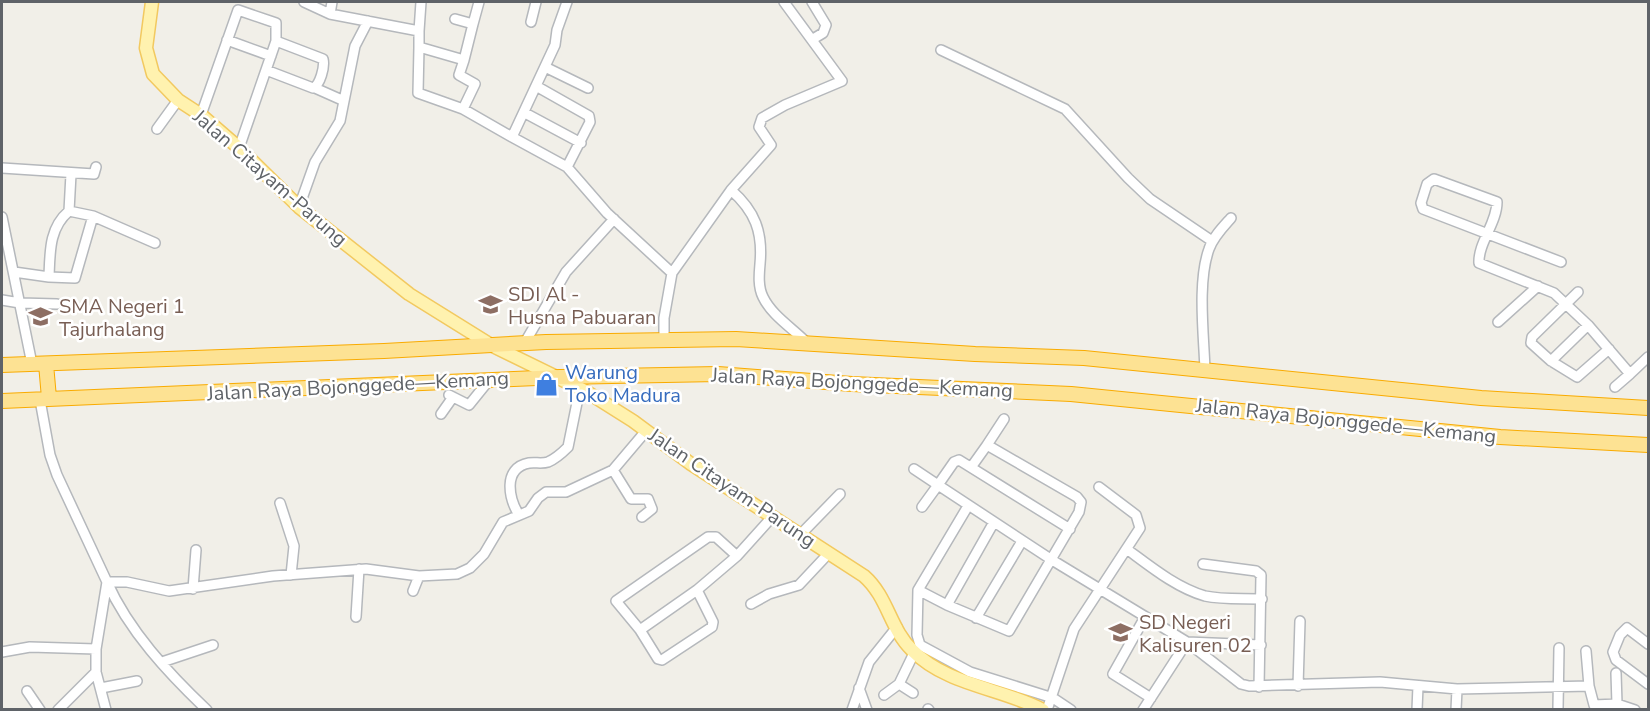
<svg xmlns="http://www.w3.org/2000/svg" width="1650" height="711" font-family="'Nunito Sans',sans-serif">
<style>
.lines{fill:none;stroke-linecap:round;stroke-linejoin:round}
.minor-casing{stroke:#b5b8bc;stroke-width:12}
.major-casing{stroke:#f2c960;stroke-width:15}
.highway-casing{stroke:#f9ab00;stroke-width:16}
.minor{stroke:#fff;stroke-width:9}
.major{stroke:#fff2af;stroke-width:12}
.highway{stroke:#fde293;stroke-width:14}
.labels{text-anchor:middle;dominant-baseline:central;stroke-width:5;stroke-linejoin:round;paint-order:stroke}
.street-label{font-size:20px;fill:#5f6368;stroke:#fff}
.education-label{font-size:20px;fill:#785e54;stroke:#fff;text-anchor:start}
.shop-label{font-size:20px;fill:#366cbe;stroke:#fff;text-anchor:start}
</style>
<rect width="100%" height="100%" fill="#f1efe8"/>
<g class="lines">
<defs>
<path id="minor" d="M 304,2 L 330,14 L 419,31 L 419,47 L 464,60 L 473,24 L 455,19
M 812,2 L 826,25 L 823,33 L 813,39
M 330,14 L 332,2
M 531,22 L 536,2
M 473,24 L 479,2
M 419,31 L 421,2
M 227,40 L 271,56
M 419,47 L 418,93 L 463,109 L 512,137 L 555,45 L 557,30 L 567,2
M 941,50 L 1065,109 L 1128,178 L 1150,199 L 1212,241
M 545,67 L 588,88
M 266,70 L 313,88 C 320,85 325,67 323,59 L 276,41
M 315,88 L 342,100
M 463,109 L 475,84 L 459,75 L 464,60
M 525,113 L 581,143
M 201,115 L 238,10 L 276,23 L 276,41 L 239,148
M 157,129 L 178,100
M 512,137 L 567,167 L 590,122 L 589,116 L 536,86
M 567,167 L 607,213 L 672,273
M 2,168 L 94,174 L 96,167
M 731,190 C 755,211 763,232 760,264 C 759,275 758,287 763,297 C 772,316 794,329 808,344
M 299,207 L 315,162 L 340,121 L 355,46 L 368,21
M 69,211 L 71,174
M 2,217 L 32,364
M 1561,262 L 1423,209 L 1421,203 L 1427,184 L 1434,179 L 1497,202 C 1497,223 1478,243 1479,263 L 1554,293 L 1588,325 L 1630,374 L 1648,357
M 14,272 L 49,277 C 50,252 49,228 69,211 L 93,216 L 155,243
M 49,277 L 75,278 L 93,216
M 1578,292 L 1532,337 L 1531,343 L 1551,361 L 1577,377 L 1609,349
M 2,300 L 20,303 L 57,304
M 1498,322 L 1538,286
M 664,339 L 664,318 L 672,273 L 731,190 L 771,145 L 759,127 L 762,118 L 785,105 L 842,81 L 784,2
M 524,344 L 566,272 L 614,219
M 1551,361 L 1588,325
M 1205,371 C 1204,336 1197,282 1209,249 C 1213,237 1223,227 1231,218
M 1615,387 L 1630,374
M 449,395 L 469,405 L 490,379
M 40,400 L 50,455 L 57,475 L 107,582 L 96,649 L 96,672 L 58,710
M 441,414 L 453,397
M 987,445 L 1004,419
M 914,469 L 938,485 L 922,507
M 613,470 L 631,499 L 648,499 L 652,509 L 642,517
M 280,503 L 294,546 L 291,575
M 968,506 L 918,590 L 947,605 L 1009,631 L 1079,512 L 1081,502 L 1077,497 L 987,445 L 972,466
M 519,515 C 509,499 502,468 529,463 C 535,462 542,464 548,462 C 555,459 562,453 568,447 L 580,388
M 1070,529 L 959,460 L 954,462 L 938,485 L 1052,560 L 1187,642 L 1143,710
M 801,534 L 840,494
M 1128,550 C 1151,567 1177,588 1205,596 C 1223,600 1244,598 1262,599
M 1203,564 L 1256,571 L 1261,575 L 1259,687
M 193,589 L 196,550
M 697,590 L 713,622 L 712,627 L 662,660 L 658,659 L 640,630 L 616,601 L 708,537 L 716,537 L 737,556
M 918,590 L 917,635 L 920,645 L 970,672 L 1053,698 L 1071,710
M 413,591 L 419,576
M 751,604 L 769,594 L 799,585 L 829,553
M 947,605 L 994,522
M 356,617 L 359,569
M 1145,617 L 1113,674 L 1151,698
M 976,618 L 1022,541
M 640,630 L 697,590 L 737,556 L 772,517
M 1187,642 L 1241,684 L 1249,686 L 1380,682 L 1457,689 L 1589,686 L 1594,705 L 1617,704 L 1635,710
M 1187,642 L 1261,645
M 1648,644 L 1627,628 L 1620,635 L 1613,652 L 1616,660 L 1648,684
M 1586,651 L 1589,686
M 2,652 L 30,647 L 96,649
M 162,662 L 213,645
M 96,672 L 106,710
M 1616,673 L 1617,704
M 1298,686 L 1300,621
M 101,688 L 137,681
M 859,688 L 867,710
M 27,691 L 40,710
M 913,693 L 899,684 L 914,653
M 884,695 L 899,684
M 1558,708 L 1559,648
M 928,709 L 929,710
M 207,710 C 168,673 129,631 107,582 L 127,582 L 169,591 L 273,576 L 366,569 L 419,576 L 457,574 L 470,568 L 484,554 L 503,522 L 529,511 L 538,498 L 546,492 L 566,492 L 613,470 L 646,431
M 852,710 L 869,662 L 897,627
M 1047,710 L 1074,629 L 1140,528 L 1136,515 L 1099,487
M 1417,710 L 1418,686
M 1456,710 L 1457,689"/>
<path id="major" d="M 152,2 L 146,48 L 153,74 L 178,100 L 201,115 L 239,148 L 299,207 L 409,294 L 491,345 L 587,392 L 633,421 L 691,464 L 864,576 C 888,597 890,629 912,650 C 946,685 1001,688 1043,710"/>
<path id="highway" d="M 46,364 L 49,398
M 2,365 L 384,351 L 546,342 L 736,339 L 975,354 L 1084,358 L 1481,398 L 1648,408
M 2,401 L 560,377 L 718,374 L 852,384 L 1071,394 L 1500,437 L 1648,445"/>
</defs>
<use href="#minor" class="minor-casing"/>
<use href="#major" class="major-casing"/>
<use href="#highway" class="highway-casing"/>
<use href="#minor" class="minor"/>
<use href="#major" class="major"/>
<use href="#highway" class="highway"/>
</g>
<defs>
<symbol id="school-bare" viewBox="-9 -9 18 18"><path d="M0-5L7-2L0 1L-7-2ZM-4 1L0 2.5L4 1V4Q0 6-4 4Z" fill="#8d6e63" stroke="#fff" stroke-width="2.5" paint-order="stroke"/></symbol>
<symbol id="shop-bare" viewBox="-9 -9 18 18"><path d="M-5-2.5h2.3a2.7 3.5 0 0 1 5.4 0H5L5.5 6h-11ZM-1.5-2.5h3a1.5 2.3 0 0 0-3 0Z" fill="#3f7fe0" stroke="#fff" stroke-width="2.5" paint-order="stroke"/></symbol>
</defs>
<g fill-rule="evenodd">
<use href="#school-bare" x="474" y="288" width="33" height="33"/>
<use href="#school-bare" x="24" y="300" width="33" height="33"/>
<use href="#shop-bare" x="530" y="368" width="33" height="33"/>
<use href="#school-bare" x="1104" y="616" width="33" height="33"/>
</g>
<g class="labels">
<g class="street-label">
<text transform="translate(270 178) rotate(41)">Jalan Citayam-Parung</text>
<text transform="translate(862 383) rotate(3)">Jalan Raya Bojonggede—Kemang</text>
<text transform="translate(358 386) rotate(-3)">Jalan Raya Bojonggede—Kemang</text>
<text transform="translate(1346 421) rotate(6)">Jalan Raya Bojonggede—Kemang</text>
<text transform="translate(732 488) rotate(34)">Jalan Citayam-Parung</text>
</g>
<g class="education-label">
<text x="508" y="294">SDI Al -<tspan x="508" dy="23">Husna Pabuaran</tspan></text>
<text x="59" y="306">SMA Negeri 1<tspan x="59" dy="23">Tajurhalang</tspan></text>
<text x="1139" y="622">SD Negeri<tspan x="1139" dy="23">Kalisuren 02</tspan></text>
</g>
<g class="shop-label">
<text x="565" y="372">Warung<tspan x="565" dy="23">Toko Madura</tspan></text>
</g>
</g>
<rect width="1650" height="711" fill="none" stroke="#5f6368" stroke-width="6"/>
</svg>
